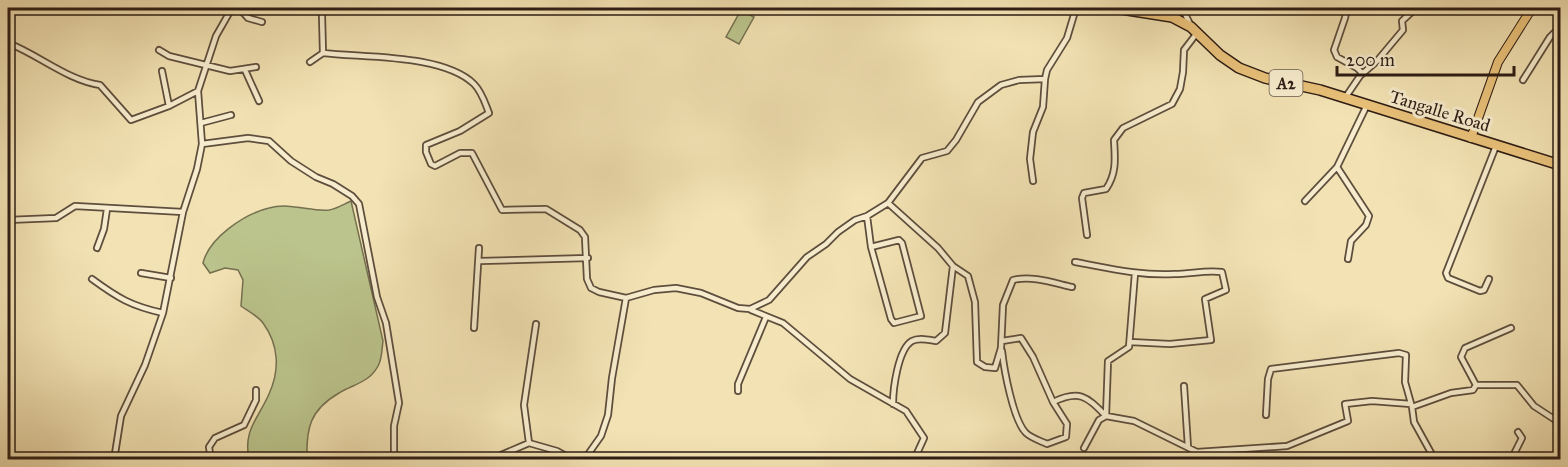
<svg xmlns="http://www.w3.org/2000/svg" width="1568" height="467" font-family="'IM FELL Great Primer',serif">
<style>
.green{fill:#bbc48c;stroke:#747050;stroke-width:1.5}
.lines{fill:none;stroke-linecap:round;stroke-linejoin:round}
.street-casing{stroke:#5e4e3d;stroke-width:8}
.primary-casing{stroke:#2d1d15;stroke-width:10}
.highway-casing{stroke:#2d1d15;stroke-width:12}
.street{stroke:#f7edce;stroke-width:4.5}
.primary{stroke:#eac27a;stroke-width:8}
.highway{stroke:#eac27a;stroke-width:9}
.labels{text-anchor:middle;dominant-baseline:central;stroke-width:6;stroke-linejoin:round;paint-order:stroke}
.shield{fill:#f7edce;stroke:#6a5b4c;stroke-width:1.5}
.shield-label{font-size:16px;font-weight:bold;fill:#2d1d15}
.street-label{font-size:18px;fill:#2d1d15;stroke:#f7edce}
</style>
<rect width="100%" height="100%" fill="#f3e3b4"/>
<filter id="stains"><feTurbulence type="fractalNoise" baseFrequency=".00333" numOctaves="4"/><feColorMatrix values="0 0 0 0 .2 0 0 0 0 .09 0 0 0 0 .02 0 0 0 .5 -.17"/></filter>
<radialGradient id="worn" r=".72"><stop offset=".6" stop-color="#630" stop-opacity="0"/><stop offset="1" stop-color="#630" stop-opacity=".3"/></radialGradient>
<path class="green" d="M 741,10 L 754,17 L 739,44 L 726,37 Z
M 351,201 L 383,341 C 382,348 382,357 379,364 C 371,382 354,384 339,393 C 310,410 306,428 307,459 L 249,459 C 243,430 258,419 269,394 C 280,370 279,345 263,323 C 258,316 248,311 241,306 L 243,280 L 238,270 L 225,268 L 210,273 L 203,263 C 209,238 244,214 269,208 C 290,202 311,212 329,210 C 336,209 344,204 351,201 Z"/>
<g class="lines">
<defs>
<path id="street" d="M 239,8 L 248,18 L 262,22
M 1182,8 L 1190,24
M 1159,14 L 1170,8
M 8,43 C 39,55 67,80 100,85 L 131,120 L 169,106 L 198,91
M 159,50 L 169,56 L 230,71 L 256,67
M 323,53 C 365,58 443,54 474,84 C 482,92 485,103 489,113 L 460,131 L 426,145 L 426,152 L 431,164 L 435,166 L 460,153 L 472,153 L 502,210 L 546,209 L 580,230 L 585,237 L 587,279 L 591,288 L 599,292 L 626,298 L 654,290 L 676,288 L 701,293 L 738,308 L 750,309 L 769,300 L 807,257 L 826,244 L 838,232 L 855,220 L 867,216 L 888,203 L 938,248 L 953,266 L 968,276 L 975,302 L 977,362 L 985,367 L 995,368 L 1001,348 L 1003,305 L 1013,280 C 1032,275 1054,283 1072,287
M 310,62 L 323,53 L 322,15 L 319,8
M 245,70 L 259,101
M 162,71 L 169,106
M 1361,75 L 1377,61 L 1403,30 L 1402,21 L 1416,8
M 1523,80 L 1550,37 L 1560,27
M 1345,98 L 1362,73 L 1357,68 L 1337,57 L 1334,50 L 1345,18 L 1347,8
M 201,123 L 231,115
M 202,144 L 248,138 L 269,141 L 291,161 L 316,177 L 333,184 L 352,196 L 359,204 L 377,297 L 386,323 L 399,403 L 394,426 L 394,460
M 1337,167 L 1369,216 L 1366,225 L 1351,241 L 1348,259
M 1033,181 L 1030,159 L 1033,132 L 1043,107 L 1045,79 L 1047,70 L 1067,38 L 1076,8
M 1305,201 L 1337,167 L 1367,105
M 888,203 L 922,158 L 947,151 L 956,140 L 978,102 L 1001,85 L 1019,80 L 1045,79
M 867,216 L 871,247
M 8,220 L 56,218 L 75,206 L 183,212
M 1087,235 L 1082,198 L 1084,193 L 1106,189 C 1117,173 1115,158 1114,140 L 1123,128 L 1172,104 L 1180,89 L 1183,72 L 1184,50 L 1197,33
M 899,240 L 902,243 L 921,316 L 894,323 L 891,319 L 871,247 Z
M 97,248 L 104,229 L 107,209
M 480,261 L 588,258
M 1075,262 C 1108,268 1141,276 1174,274 C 1191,274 1205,270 1222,272 L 1226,290 L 1205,299 L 1211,340 L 1170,344 L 1130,342
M 141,273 L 171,278
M 92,279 C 118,298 131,306 163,313
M 1489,279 L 1484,290 L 1480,291 L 1448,278 L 1446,273 L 1496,146
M 751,310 L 783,323 L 850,379 L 906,411 L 924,438 L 914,460
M 536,324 L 524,405 L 529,443 L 557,451 L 573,460
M 474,328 L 479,248
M 1002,351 C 1004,369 1013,420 1026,433 C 1031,438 1041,441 1047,444 L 1066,437 L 1067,424 L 1053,402 L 1033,357 L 1021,338 L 1002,341
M 1476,385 L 1517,385 L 1534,406 L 1560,423
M 1184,386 L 1188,447
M 738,391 L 738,384 L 766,317
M 1053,402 C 1080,389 1087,397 1106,416
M 893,404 C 893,389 898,349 912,341 C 919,337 929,340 936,341 L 945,333 L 953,266
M 1266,415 L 1268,379 L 1271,369 L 1399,353 L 1406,355 L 1405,382 L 1412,407
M 1106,416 L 1108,361 L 1129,347 L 1135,273
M 1084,448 L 1099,420 L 1106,416 L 1134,421 L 1197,452 L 1287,446 L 1348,421 L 1345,404 L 1372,401 L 1411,404
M 501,455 L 529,443
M 114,460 L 121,416 L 145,365 L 163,313 L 183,212 L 197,169 L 202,144 L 198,91 L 216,36 L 232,8
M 211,460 L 209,447 L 215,438 L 244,425 L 256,400 L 256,390
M 584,460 L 601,436 L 608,415 L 612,378 L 626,298
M 1435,460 L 1414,422 L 1412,407 L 1451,393 L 1473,390 L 1476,385 L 1461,357 L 1465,348 L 1511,328
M 1511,460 L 1522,438 L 1518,432"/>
<path id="primary" d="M 1471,138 L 1498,62 L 1532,8"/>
<path id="highway" d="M 1115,8 L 1172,17 L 1191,27 L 1220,55 L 1239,68 L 1265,78 L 1320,90 L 1560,165"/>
</defs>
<use href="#street" class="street-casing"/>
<use href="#primary" class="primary-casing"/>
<use href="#highway" class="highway-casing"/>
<use href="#street" class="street"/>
<use href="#primary" class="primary"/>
<use href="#highway" class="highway"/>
</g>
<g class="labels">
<rect class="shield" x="1269.5" y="70" width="33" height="26" rx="4.5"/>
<g class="shield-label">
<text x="1286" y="83">A2</text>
</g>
<g class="street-label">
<text transform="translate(1440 111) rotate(17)">Tangalle Road</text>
</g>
</g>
<rect width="1568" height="467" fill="none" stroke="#f3e3b4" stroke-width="30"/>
<rect x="9" y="9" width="1550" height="449" fill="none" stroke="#2d1d15" stroke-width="3"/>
<rect x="15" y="15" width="1538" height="437" fill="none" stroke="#2d1d15" stroke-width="1.5"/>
<path d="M1337 66v9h177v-9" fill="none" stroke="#2d1d15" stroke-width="3"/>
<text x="1346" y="66" font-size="18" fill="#2d1d15" stroke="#f7edce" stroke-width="4.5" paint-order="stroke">200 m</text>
<rect width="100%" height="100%" filter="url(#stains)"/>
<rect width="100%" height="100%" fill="url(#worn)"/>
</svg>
